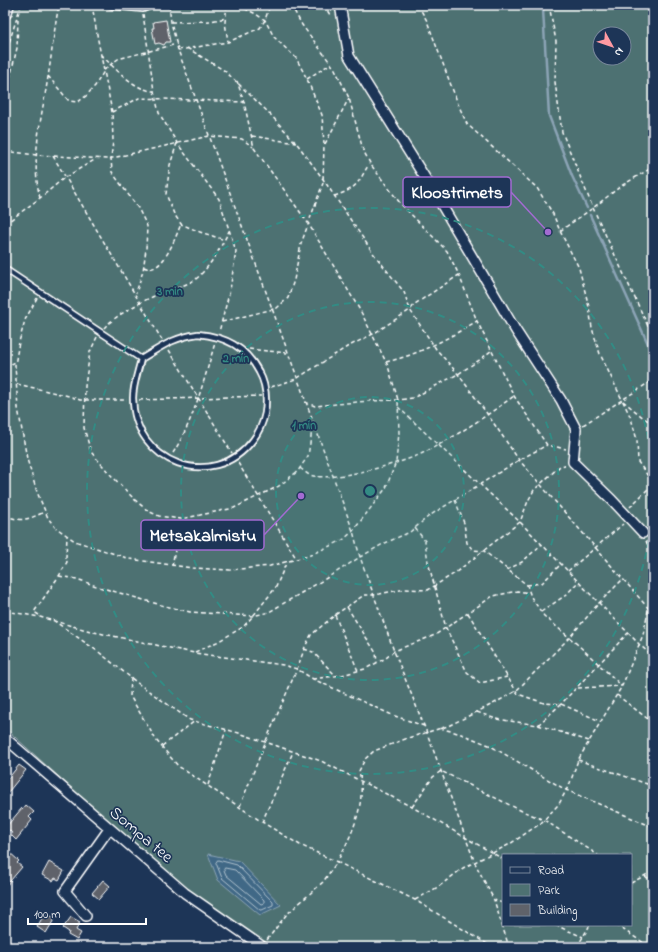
<svg xmlns="http://www.w3.org/2000/svg" width="658" height="952" font-family="'Indie Flower',sans-serif">
<style>
.green{fill:#4e7172;stroke:#a6b8b8;fill-rule:evenodd}
.water{fill:#3f6886;stroke:#8ca4b6}
.lines{fill:none;stroke-linecap:round;stroke-linejoin:round}
.shore{stroke:#b2c3cf;stroke-width:1}
.stream{stroke:#8ca4b6;stroke-width:2.5}
.building{fill:#5f626a;stroke:#fff}
.lane-casing{stroke:#fff;stroke-width:8}
.street-casing{stroke:#fff;stroke-width:12}
.secondary-casing{stroke:#fff;stroke-width:16}
.path{stroke:#fff;stroke-width:1.5;stroke-dasharray:4 3;stroke-linecap:butt}
.lane{stroke:#1d3557;stroke-width:4.5}
.street{stroke:#1d3557;stroke-width:9}
.secondary{stroke:#1d3557;stroke-width:13}
.ring{fill:none;stroke:#338b84;stroke-width:2;stroke-dasharray:7 5}
.labels{text-anchor:middle;dominant-baseline:central;stroke-width:3.5;stroke-linejoin:round;paint-order:stroke}
.street-label{font-size:17px;fill:#fff;stroke:#1d3557}
.centre{fill:#338b84;stroke:#1d3557;stroke-width:2}
.ring-label{font-size:12px;text-anchor:middle;font-weight:bold;fill:#338b84;stroke:#1d3557;stroke-width:3.5;stroke-linejoin:round;paint-order:stroke}
.leader{fill:none;stroke:#a36bd2;stroke-width:1.5}
.callout-dot{fill:#a36bd2;stroke:#1d3557;stroke-width:1.5}
.callout{fill:#1d3557;stroke:#a36bd2;stroke-width:1.5}
.callout-label{font-size:18px;text-anchor:middle;font-weight:bold;fill:#fff}
</style>
<rect width="100%" height="100%" fill="#1d3557"/>
<filter id="ink" filterUnits="userSpaceOnUse"><feTurbulence type="fractalNoise" baseFrequency=".025" numOctaves="2"/><feDisplacementMap in="SourceGraphic" scale="8" xChannelSelector="R" yChannelSelector="G"/><feConvolveMatrix kernelMatrix="1 2 1 2 8 2 1 2 1" color-interpolation-filters="sRGB"/></filter>
<g filter="url(#ink)">
<path class="green" d="M 5,5 L 653,5 L 653,947 L 272,947 L 203,902 L 155,864 L 5,728 ZM 600,34 L 624,34 L 624,58 L 600,58 ZM 503,855 L 631,855 L 631,925 L 503,925 Z"/>
<path class="water" d="M 208,854 L 239,861 L 281,905 L 260,915 L 218,880 Z"/>
<g class="lines">
<path class="shore" d="M 218,860 L 237,865 L 273,902 L 273,905 L 262,910 L 260,910 L 222,878 L 216,863 Z
M 225,868 L 235,870 L 264,900 L 264,903 L 261,904 L 226,875 L 224,870 Z"/>
<path class="stream" d="M 541,5 L 543,9 L 549,116 L 572,176 L 587,208
M 590,215 L 653,355"/>
</g>
<path class="building" d="M 166,20 L 170,42 L 166,42 L 164,45 L 159,43 L 155,44 L 152,28 L 154,28 L 153,22 Z
M 19,765 L 26,770 L 5,796 L 5,778 L 7,780 Z
M 26,805 L 34,812 L 29,817 L 32,820 L 16,840 L 11,835 L 12,833 L 6,827 L 22,808 L 23,809 Z
M 8,851 L 19,861 L 17,863 L 22,867 L 5,887 L 5,854 Z
M 49,862 L 64,871 L 59,880 L 55,878 L 53,881 L 42,875 Z
M 103,880 L 110,886 L 99,899 L 92,893 Z
M 45,913 L 55,918 L 46,933 L 37,927 Z
M 71,917 L 80,922 L 76,930 L 81,933 L 77,940 L 68,935 L 69,932 L 63,928 Z"/>
<g class="lines">
<defs>
<path id="lane" d="M 109,5 L 112,6 L 143,9 L 153,5
M 5,269 L 141,359
M 198,334 C 226,337 245,346 259,372 C 266,384 267,399 265,413 C 263,423 259,432 253,440 C 213,493 133,463 133,398 C 133,385 138,372 141,359 C 163,346 172,338 198,334 Z"/>
<path id="street" d="M 340,5 L 349,56 L 437,197 L 516,331 L 561,400 L 576,429 L 573,462 L 612,500 L 643,533
M 5,738 L 185,893 L 263,947
M 86,916 L 65,891 L 109,829"/>
<path id="secondary" d="M 5,12 L 7,5"/>
</defs>
<use href="#lane" class="lane-casing"/>
<use href="#street" class="street-casing"/>
<use href="#secondary" class="secondary-casing"/>
<path class="path" d="M 92,5 L 98,40 L 112,112 L 113,141 L 111,158 L 112,172 L 138,208 L 147,226 L 146,249 L 143,271 L 136,293
M 169,5 L 171,22 L 178,50 L 353,531 L 360,557 L 394,651 L 427,733 L 475,863 L 494,900
M 227,5 L 225,22 L 228,42
M 291,5 L 302,25 L 335,69 L 349,98 L 363,150 L 371,165 L 400,203 L 447,251 L 459,275 L 477,321 L 514,396 L 547,445 L 566,449
M 324,5 L 330,15
M 418,5 L 427,21 L 458,104 L 467,124 L 537,188 L 553,214 L 560,231 L 579,268 L 589,307 L 592,328 L 600,354 L 631,418 L 637,440 L 638,462 L 653,483
M 549,5 L 556,41 L 555,82 L 562,132 L 593,208 L 653,337
M 143,14 L 154,91 L 159,113 L 177,143 L 219,199 L 236,251 L 230,290 L 219,332
M 171,22 L 211,21 L 226,18
M 187,48 L 225,71 L 269,113 L 298,145 L 323,179 L 373,253 L 404,292 L 410,310 L 436,349 L 458,374 L 488,415 L 519,460 L 649,609
M 178,50 L 228,42 L 260,28 L 265,20 L 270,5
M 5,55 L 21,5
M 101,55 C 114,67 135,91 154,91
M 48,76 L 69,101 L 78,102 L 86,96 L 95,86 L 106,68 L 118,59 L 177,44
M 307,79 L 330,64
M 5,99 L 17,48 L 18,19
M 112,112 L 139,98 L 244,102
M 252,136 L 296,143
M 177,143 L 170,165 L 166,194 L 174,214 L 181,224 L 200,232 L 225,240
M 325,144 L 349,98
M 5,151 L 36,155 L 108,159 L 209,136 L 242,139 L 253,147
M 53,156 L 162,340
M 334,196 C 357,189 358,183 369,164
M 40,198 C 30,158 42,117 48,77 C 52,53 54,29 59,5
M 5,224 L 40,198 L 64,178 L 96,159
M 560,231 L 593,208 L 621,186 L 653,167
M 144,267 C 162,277 176,236 181,224
M 37,298 L 25,320 L 19,342 L 15,365 L 18,408 L 27,459 L 37,492 L 48,518 L 55,527 L 75,541 L 130,559 L 192,568 L 230,570 L 270,566 L 308,556 L 343,540 L 353,531 L 386,488 L 396,462 L 399,433 L 398,400 L 388,366 L 361,312 L 308,223 L 254,148 L 244,102 L 237,81
M 222,322 L 277,308 L 288,298 L 294,280 L 301,244 L 323,183 L 324,144 L 322,115 L 307,79 L 296,58 L 274,37 L 265,20 L 254,13 L 237,5
M 104,328 C 114,316 147,298 162,293 C 173,288 186,286 196,279 C 210,267 221,247 229,231
M 97,337 L 90,352 L 85,386 L 84,428 L 91,452 L 109,473 L 135,500 L 148,511 L 159,516 L 181,519 L 234,508 L 279,486 L 298,471 L 308,456 L 311,437 L 312,423
M 249,349 L 287,353
M 169,350 L 232,453
M 386,362 C 418,355 449,338 477,321
M 5,368 L 15,362
M 17,384 L 69,396 L 80,400 L 127,400
M 271,387 L 296,379 L 347,347 L 373,334 L 410,310 L 415,304 L 459,275
M 139,400 L 261,396
M 623,401 L 645,419 L 653,423
M 305,402 L 315,406 L 369,401 L 398,400 L 413,398 L 458,374 L 481,359 L 492,350
M 398,407 L 520,522 L 639,644 L 653,657
M 583,425 L 653,380
M 173,453 C 194,420 204,380 215,343
M 238,463 L 296,558
M 300,468 C 303,470 307,474 310,475 C 330,483 403,463 423,453 C 455,437 485,417 514,396
M 455,500 L 464,523 L 467,543 L 473,550 L 484,551 L 527,585 L 531,597 L 544,616 L 577,644 L 622,686
M 630,507 L 653,484
M 5,515 C 20,523 30,519 44,512
M 415,528 L 425,541 L 428,562 L 446,628 L 467,672 L 480,683 L 507,677
M 646,541 L 653,557
M 172,566 L 181,519
M 507,570 L 522,562 L 542,544
M 568,571 L 623,524
M 59,576 L 77,579 L 99,587 L 161,605 L 190,612 L 253,616 L 269,612 L 335,573 L 360,557 L 383,544 L 410,532 L 429,516 L 519,460 L 547,445
M 527,585 L 542,583 L 561,564
M 347,607 L 376,653 L 377,663
M 5,611 L 40,617 L 94,632 L 194,653 L 283,665 L 297,669 L 313,679 L 392,715 L 424,726
M 541,612 L 566,595 L 578,582
M 468,613 L 518,694 L 544,703 L 561,704 L 600,721
M 39,615 L 34,612 L 59,576 L 67,562 L 66,557 L 67,536
M 335,615 L 358,671
M 53,620 L 100,653 L 140,685 L 190,720 L 239,733 L 321,761 L 412,807 L 503,859
M 304,649 L 313,652 L 336,676
M 195,652 L 219,641 L 243,627 L 253,616 L 276,587 L 287,561
M 131,678 L 130,696 L 156,740 L 178,766 L 262,822 L 300,845 L 337,862 C 352,835 367,803 359,771 L 365,759 L 374,751 L 408,738 L 448,726 L 493,704 L 516,691 L 569,638 L 599,603 L 622,580
M 313,679 L 342,675 L 365,669 L 386,658 L 394,651 L 435,635 L 493,596 L 517,591 L 529,593
M 578,688 L 622,686
M 617,695 L 653,723
M 477,712 L 496,719 L 538,725 L 589,741
M 538,725 L 561,704 L 628,633
M 440,728 L 461,734 L 489,745 L 566,790 L 653,827
M 162,746 L 195,721
M 578,760 L 653,786
M 208,785 L 226,730
M 240,806 L 265,743 L 297,669 L 305,647 L 311,635 L 335,615 L 364,595 L 374,595 L 405,589 L 428,590 L 455,573 L 520,522 L 528,501 L 534,490 L 560,466 L 565,465
M 412,807 L 433,777 L 441,771 L 522,811 L 544,820 L 598,855
M 262,822 L 293,752
M 645,876 L 653,882
M 631,883 L 653,871
M 415,900 L 438,887 L 463,868 L 510,844 L 541,823 L 559,804 L 570,783 L 578,760 L 622,686 L 643,635 L 653,587
M 503,903 L 494,900 L 509,947
M 555,925 L 583,937
M 616,925 L 650,947
M 267,940 L 286,915 L 323,882 L 337,862 L 415,900 L 492,947
M 577,947 L 590,925"/>
<use href="#lane" class="lane"/>
<use href="#street" class="street"/>
<use href="#secondary" class="secondary"/>
</g>
</g>
<circle cx="370" cy="491" r="94" fill="#338b84" fill-opacity=".12"/>
<g class="ring">
<circle cx="370" cy="491" r="94"/>
<circle cx="370" cy="491" r="189"/>
<path d="M653 493A283 283 0 1 1 653 489"/>
</g>
<g class="labels">
<g class="street-label">
<text transform="translate(141 835) rotate(40)">Sompa tee</text>
</g>
</g>
<circle cx="370" cy="491" r="6" class="centre"/>
<g class="ring-label">
<text x="170" y="295">3 min</text>
<text x="236" y="362">2 min</text>
<text x="304" y="429">1 min</text>
</g>
<path class="leader" d="M548 232L511 192M301 496L264 535"/>
<g class="callout-dot">
<circle cx="548" cy="232" r="4"/>
<circle cx="301" cy="496" r="4"/>
</g>
<g class="callout">
<rect x="403" y="177" width="108" height="30" rx="4"/>
<rect x="141" y="520" width="123" height="30" rx="4"/>
</g>
<g class="callout-label">
<text x="457" y="198">Kloostrimets</text>
<text x="203" y="541">Metsakalmistu</text>
</g>
<rect width="658" height="952" fill="none" stroke="#1d3557" stroke-width="20"/>
<rect x="10" y="10" width="638" height="932" fill="none" stroke="#fff" stroke-width="1.5" filter="url(#ink)"/>
<rect x="502" y="854" width="130" height="72" fill="#1d3557" stroke="#77869a"/>
<rect x="510" y="867" width="20" height="6" fill="#1d3557" stroke="#77869a"/>
<text x="538" y="874" font-size="12" fill="#ffffff">Road</text>
<rect x="510" y="884" width="20" height="12" fill="#4e7172" stroke="#77869a"/>
<text x="538" y="894" font-size="12" fill="#ffffff">Park</text>
<rect x="510" y="904" width="20" height="12" fill="#5f626a" stroke="#77869a"/>
<text x="538" y="914" font-size="12" fill="#ffffff">Building</text>
<g transform="translate(612 46) rotate(130)"><circle r="19" fill="#1d3557" stroke="#77869a"/>
<path d="M0-3L7 15L0 10L-7 15Z" fill="#ff9aa2"/>
<text y="-6" font-size="11" font-weight="bold" text-anchor="middle" fill="#ffffff">N</text>
</g>
<path d="M28 918v6h118v-6" fill="none" stroke="#ffffff" stroke-width="2"/>
<text x="34" y="918" font-size="12" fill="#ffffff" stroke="#1d3557" stroke-width="3" paint-order="stroke">100 m</text>
</svg>
